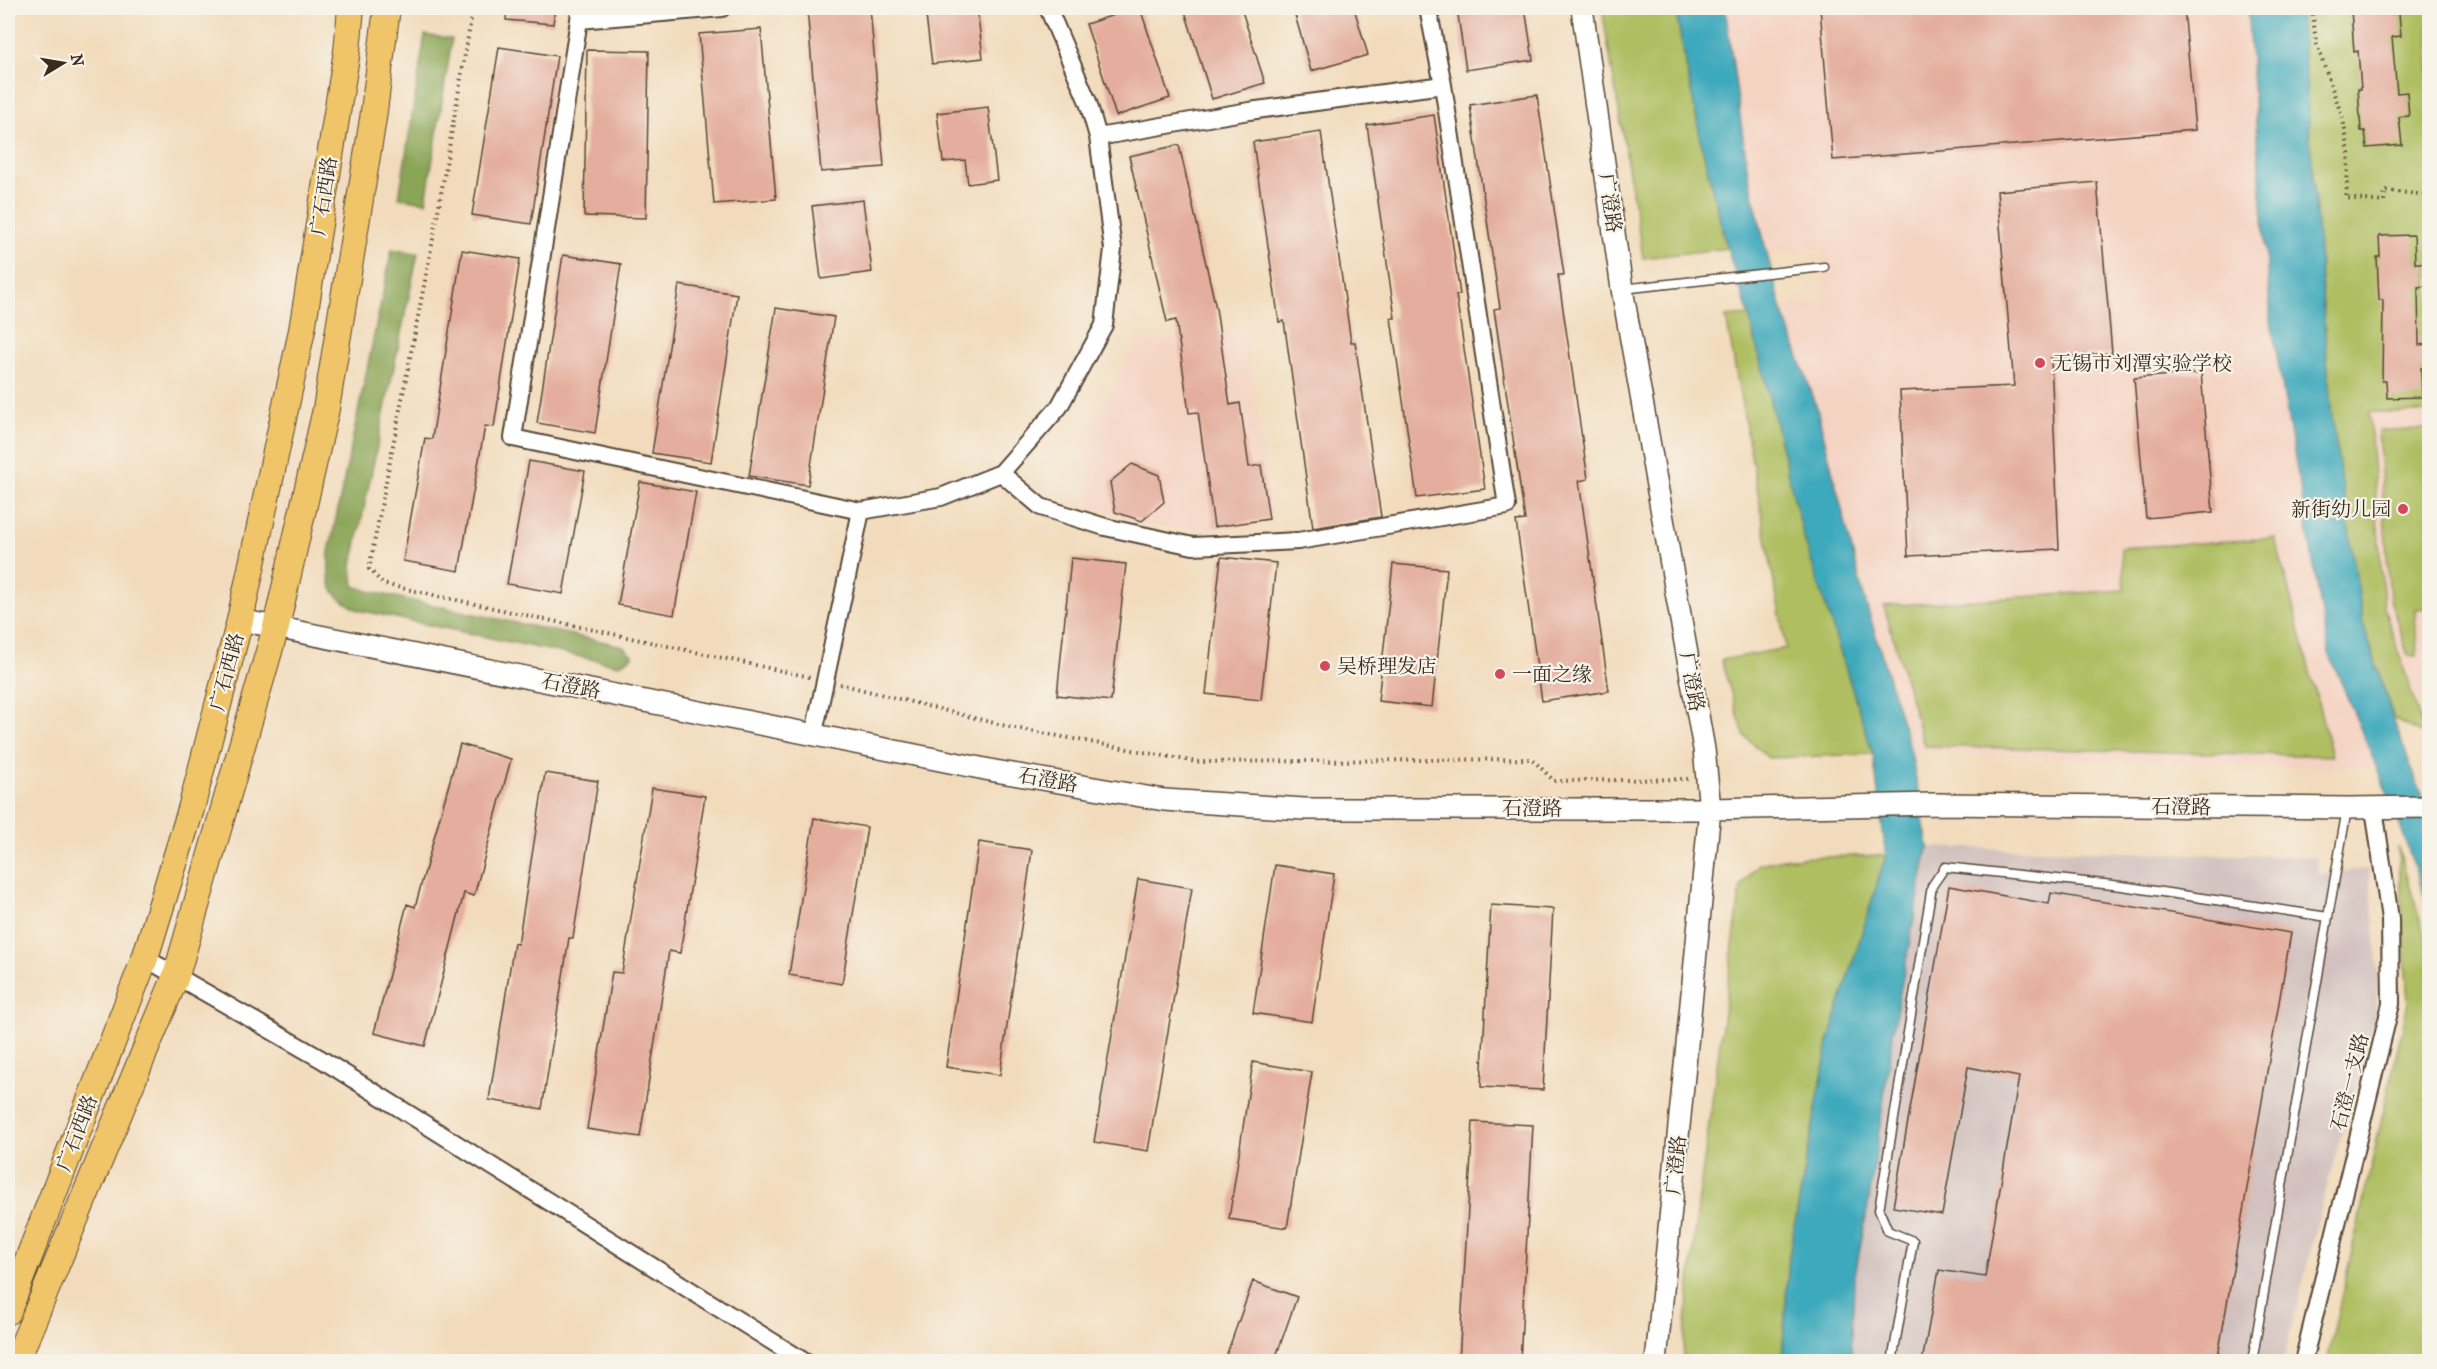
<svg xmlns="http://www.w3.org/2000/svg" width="2437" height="1369" font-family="'IM FELL French Canon','Noto Serif SC',serif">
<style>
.built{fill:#f5d3c2}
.industrial{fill:#d1c0bd}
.green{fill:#aebe60;stroke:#74743f;stroke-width:1.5}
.forest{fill:#8aa556;stroke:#62683a;stroke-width:1.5}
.water{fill:#3ca9bc;stroke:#3c6a6d;stroke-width:1.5}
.building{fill:#e4ad9d}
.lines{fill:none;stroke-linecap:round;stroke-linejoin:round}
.service-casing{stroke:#564536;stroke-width:11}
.minor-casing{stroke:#564536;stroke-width:20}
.tertiary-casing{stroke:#564536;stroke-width:24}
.primary-casing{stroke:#564536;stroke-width:28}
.path{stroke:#564536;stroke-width:4;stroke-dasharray:1.5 4.5;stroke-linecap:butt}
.service{stroke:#fff;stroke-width:8}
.minor{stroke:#fff;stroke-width:16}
.tertiary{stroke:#fff;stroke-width:21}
.primary{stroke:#f0c469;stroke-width:26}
.poi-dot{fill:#d1495b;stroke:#f7f3e8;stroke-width:2}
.labels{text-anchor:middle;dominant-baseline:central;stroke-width:4.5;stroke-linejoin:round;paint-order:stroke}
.street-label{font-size:20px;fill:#3b2a1e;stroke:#f7f3e8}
.poi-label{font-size:20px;fill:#3b2a1e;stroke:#f7f3e8;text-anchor:start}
</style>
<rect width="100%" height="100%" fill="#f7f3e8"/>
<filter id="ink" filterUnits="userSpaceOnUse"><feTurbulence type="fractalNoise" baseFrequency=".0167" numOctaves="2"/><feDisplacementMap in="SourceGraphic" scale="12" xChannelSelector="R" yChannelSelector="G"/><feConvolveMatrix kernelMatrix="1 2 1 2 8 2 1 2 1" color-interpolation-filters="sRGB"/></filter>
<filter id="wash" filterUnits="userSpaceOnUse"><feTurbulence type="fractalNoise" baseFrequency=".008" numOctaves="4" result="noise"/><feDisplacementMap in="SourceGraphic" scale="24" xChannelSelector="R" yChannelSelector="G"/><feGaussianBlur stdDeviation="1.35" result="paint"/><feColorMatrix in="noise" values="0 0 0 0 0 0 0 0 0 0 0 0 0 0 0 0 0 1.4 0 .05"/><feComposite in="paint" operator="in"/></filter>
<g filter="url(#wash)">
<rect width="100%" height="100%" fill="#f2dbbc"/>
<path class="built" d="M 1725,8 L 2247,8 L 2271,321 L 2329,653 L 2376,766 L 2320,768 L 1911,752 L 1862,590 L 1816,405 L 1781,307 L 1824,301 L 1824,247 L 1767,254 L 1748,173 Z
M 1245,330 L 1273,523 L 1213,531 L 1145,525 L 1091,508 L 1083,439 L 1135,344 Z
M 2368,411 L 2429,412 L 2429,735 L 2425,735 L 2384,607 Z"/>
<path class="industrial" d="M 1928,847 L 2316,857 L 2318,874 L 2369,869 L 2378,973 L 2375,1019 L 2331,1170 L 2283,1361 L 1851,1362 L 1854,1280 L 1869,1200 L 1896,1013 Z"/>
<path class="green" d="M 1602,8 L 1675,8 L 1703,151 L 1727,248 L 1643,258 Z
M 2300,8 L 2429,8 L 2429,412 L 2369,412 L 2384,607 L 2425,735 L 2394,719 L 2363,623 L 2331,410 Z
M 1749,315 L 1804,538 L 1873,754 L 1768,758 L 1744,735 L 1721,660 L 1786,648 L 1726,317 Z
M 2429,429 L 2429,608 L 2415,609 L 2417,656 L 2408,656 L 2390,599 L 2378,430 Z
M 2275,538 L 2332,756 L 1924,746 L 1884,606 L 2125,590 L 2121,548 Z
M 2398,847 L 2429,950 L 2429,1361 L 2327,1361 L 2408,1003 Z
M 1886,855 L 1828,1043 L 1789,1256 L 1782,1361 L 1682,1362 L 1698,1205 L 1741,886 L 1759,864 L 1788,858 Z"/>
<path class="forest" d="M 425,35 L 452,39 L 426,202 L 399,198 Z
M 392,249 L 418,253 L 352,565 L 354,586 L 372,592 L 623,646 L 633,656 L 619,665 L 358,610 C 327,593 328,586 329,552 Z"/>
<path class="water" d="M 1675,8 L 1725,8 L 1748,173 L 1767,254 L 1781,307 L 1816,405 L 1862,590 L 1911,752 L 1928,847 L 1896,1013 L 1869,1200 L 1854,1280 L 1851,1361 L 1782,1361 L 1789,1256 L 1828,1043 L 1886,855 L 1873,754 L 1804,538 L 1749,315 L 1727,248 L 1703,151 Z
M 2247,8 L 2300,8 L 2331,410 L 2363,623 L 2393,719 L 2429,814 L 2429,910 L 2398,819 L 2329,653 L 2271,321 Z"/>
<g id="blocks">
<path class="building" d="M 507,8 L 555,8 L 553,24 L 506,20 Z
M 807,8 L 870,8 L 884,167 L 821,172 Z
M 925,8 L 977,8 L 983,58 L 932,64 Z
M 1136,8 L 1140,8 L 1170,98 L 1116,116 L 1086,24 Z
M 1184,8 L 1241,8 L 1265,83 L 1212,99 Z
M 1293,8 L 1354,8 L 1368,55 L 1311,71 Z
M 1457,8 L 1525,8 L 1533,60 L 1466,70 Z
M 1820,8 L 2184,8 L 2195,130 L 1833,160 Z
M 2354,8 L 2389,8 L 2389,14 L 2399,13 L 2401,36 L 2392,37 L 2397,93 L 2407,92 L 2409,116 L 2399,117 L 2402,145 L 2367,148 L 2365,131 L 2361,131 L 2358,89 L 2361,89 L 2358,51 L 2354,52 L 2351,9 Z
M 761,29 L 776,199 L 714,204 L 699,34 Z
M 499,47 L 557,56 L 531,224 L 472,215 Z
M 587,50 L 649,51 L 646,218 L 584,216 Z
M 1537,95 L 1564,275 L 1558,275 L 1588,479 L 1579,481 L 1609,691 L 1542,701 L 1516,521 L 1525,520 L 1494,309 L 1500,308 L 1470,105 Z
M 988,107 L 997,180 L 968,184 L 965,160 L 943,162 L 937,113 Z
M 1434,115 L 1460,295 L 1456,295 L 1485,489 L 1417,498 L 1391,318 L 1395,318 L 1367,125 Z
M 1321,132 L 1351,342 L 1355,342 L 1381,517 L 1313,528 L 1284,321 L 1279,322 L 1253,142 Z
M 1179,145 L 1216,308 L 1230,405 L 1240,403 L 1249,467 L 1261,465 L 1269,519 L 1214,527 L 1198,412 L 1189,413 L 1176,320 L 1167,322 L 1129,156 Z
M 2097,182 L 2112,353 L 2051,358 L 2059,549 L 1908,556 L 1900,391 L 2014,386 L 1997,191 Z
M 863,200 L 872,272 L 821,279 L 812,206 Z
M 2414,235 L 2415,263 L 2425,263 L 2426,286 L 2418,287 L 2419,345 L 2429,344 L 2430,368 L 2421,368 L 2422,397 L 2387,398 L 2386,381 L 2382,381 L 2383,300 L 2379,300 L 2377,257 L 2380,257 L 2379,236 Z
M 462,250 L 520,259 L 494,427 L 485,426 L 459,571 L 403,561 L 425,438 L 432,439 Z
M 563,255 L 621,264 L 595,433 L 537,423 Z
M 679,285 L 737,294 L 711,462 L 652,453 Z
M 776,308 L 834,317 L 808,485 L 749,476 Z
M 2201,373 L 2213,512 L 2146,518 L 2134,378 Z
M 529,461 L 585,471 L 563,594 L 507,584 Z
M 1132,464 L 1159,475 L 1164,502 L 1142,521 L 1115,512 L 1110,482 Z
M 640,482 L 696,492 L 674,615 L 618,605 Z
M 1221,557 L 1276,563 L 1261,700 L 1206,694 Z
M 1071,558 L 1126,564 L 1111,701 L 1057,695 Z
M 1393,564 L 1447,569 L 1432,707 L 1378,701 Z
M 460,744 L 511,759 L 474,896 L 464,893 L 425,1046 L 374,1033 L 407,904 L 415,907 Z
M 545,773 L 598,781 L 573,938 L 569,938 L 542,1109 L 489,1100 L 514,943 L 518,944 Z
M 652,788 L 705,796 L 680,953 L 669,951 L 640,1137 L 587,1129 L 612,972 L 622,973 Z
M 814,818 L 867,827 L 842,984 L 789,975 Z
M 979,842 L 1032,850 L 1000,1075 L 946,1067 Z
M 1275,865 L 1334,874 L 1312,1022 L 1253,1013 Z
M 1138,879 L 1192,888 L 1148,1151 L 1094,1142 Z
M 1949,886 L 2049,904 L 2051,893 L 2291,933 L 2217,1362 L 1922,1362 L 1939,1270 L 1985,1277 L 2019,1077 L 1968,1067 L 1942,1215 L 1893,1207 Z
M 1491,905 L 1553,909 L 1543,1090 L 1481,1087 Z
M 1253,1062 L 1312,1072 L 1287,1228 L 1229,1219 Z
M 1473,1122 L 1533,1125 L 1520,1362 L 1459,1362 Z
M 1253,1281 L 1297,1297 L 1274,1362 L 1224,1362 Z"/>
</g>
</g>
<g filter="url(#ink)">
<use href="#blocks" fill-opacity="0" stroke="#564536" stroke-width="1.5"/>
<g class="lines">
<defs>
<path id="service" d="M 1622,289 L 1824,267
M 1892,1362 L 1913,1241 L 1888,1231 L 1879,1210 L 1932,886 L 1945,867 L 2122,886 L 2328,917 L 2347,809
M 2252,1362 L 2328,917"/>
<path id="minor" d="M 580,8 L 579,20 L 722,8
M 579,20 L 513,438 L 861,511
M 1098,137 L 1249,111 L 1443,85 L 1428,8
M 1001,473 L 1041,507 L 1105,527 L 1193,546 L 1298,541 L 1507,506 L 1443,85
M 814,733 L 861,511 L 941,497 L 1001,473 L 1059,407 L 1104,325 L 1113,249 L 1098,137 L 1088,102 L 1048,8
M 145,958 L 321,1059 L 805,1362
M 2303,1362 L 2391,1004 L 2390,919 L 2374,808"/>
<path id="tertiary" d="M 1582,8 L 1622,289 L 1704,749 L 1710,809 L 1656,1362
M 240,620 L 995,771 L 1164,800 L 1304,809 L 1710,809 L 1933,804 L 2347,808 L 2430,807"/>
<path id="primary" d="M 8,1311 L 145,958 L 191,809 L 240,620 L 302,330 L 347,51 L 351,8
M 16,1362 L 176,976 L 276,627 L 326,409 L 373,119 L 387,8"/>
</defs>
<use href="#service" class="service-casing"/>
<use href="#minor" class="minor-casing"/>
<use href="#tertiary" class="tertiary-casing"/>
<use href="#primary" class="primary-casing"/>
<path class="path" d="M 473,8 L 435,229 L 369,569 L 383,584 L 810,677
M 2312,8 L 2316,43 L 2343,119 L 2349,153 L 2346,198 L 2384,202 L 2385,191 L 2430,195
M 840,684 L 1010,727 L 1197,762 L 1532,759 L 1554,781 L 1688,779"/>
<use href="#service" class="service"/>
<use href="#minor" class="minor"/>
<use href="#tertiary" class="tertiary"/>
<use href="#primary" class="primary"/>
</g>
</g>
<g class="poi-dot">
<circle cx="2040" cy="363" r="6"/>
<circle cx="2403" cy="509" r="6"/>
<circle cx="1325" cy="666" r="6"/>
<circle cx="1500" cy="674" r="6"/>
</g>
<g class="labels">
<g class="street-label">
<text transform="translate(324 196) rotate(-81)">广石西路</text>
<text transform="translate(1610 203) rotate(82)">广澄路</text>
<text transform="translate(227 672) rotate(-75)">广石西路</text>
<text transform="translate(1692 682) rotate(80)">广澄路</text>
<text transform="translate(571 686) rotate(11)">石澄路</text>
<text transform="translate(1048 780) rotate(10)">石澄路</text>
<text transform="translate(2181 807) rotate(1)">石澄路</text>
<text x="1532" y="808">石澄路</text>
<text transform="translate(2350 1082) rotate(-76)">石澄一支路</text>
<text transform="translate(77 1133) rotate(-69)">广石西路</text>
<text transform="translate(1676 1165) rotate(-84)">广澄路</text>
</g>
<g class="poi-label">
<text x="2052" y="363">无锡市刘潭实验学校</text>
<text x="2391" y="509" text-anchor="end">新街幼儿园</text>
<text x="1337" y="666">吴桥理发店</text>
<text x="1512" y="674">一面之缘</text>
</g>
</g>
<rect width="2437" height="1369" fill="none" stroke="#f7f3e8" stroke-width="30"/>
<g transform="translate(63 63) rotate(79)" stroke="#f7f3e8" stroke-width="4.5" paint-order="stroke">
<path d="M0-4.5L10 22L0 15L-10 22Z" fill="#3b2a1e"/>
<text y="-9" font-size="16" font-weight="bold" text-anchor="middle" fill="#3b2a1e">N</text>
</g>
</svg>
